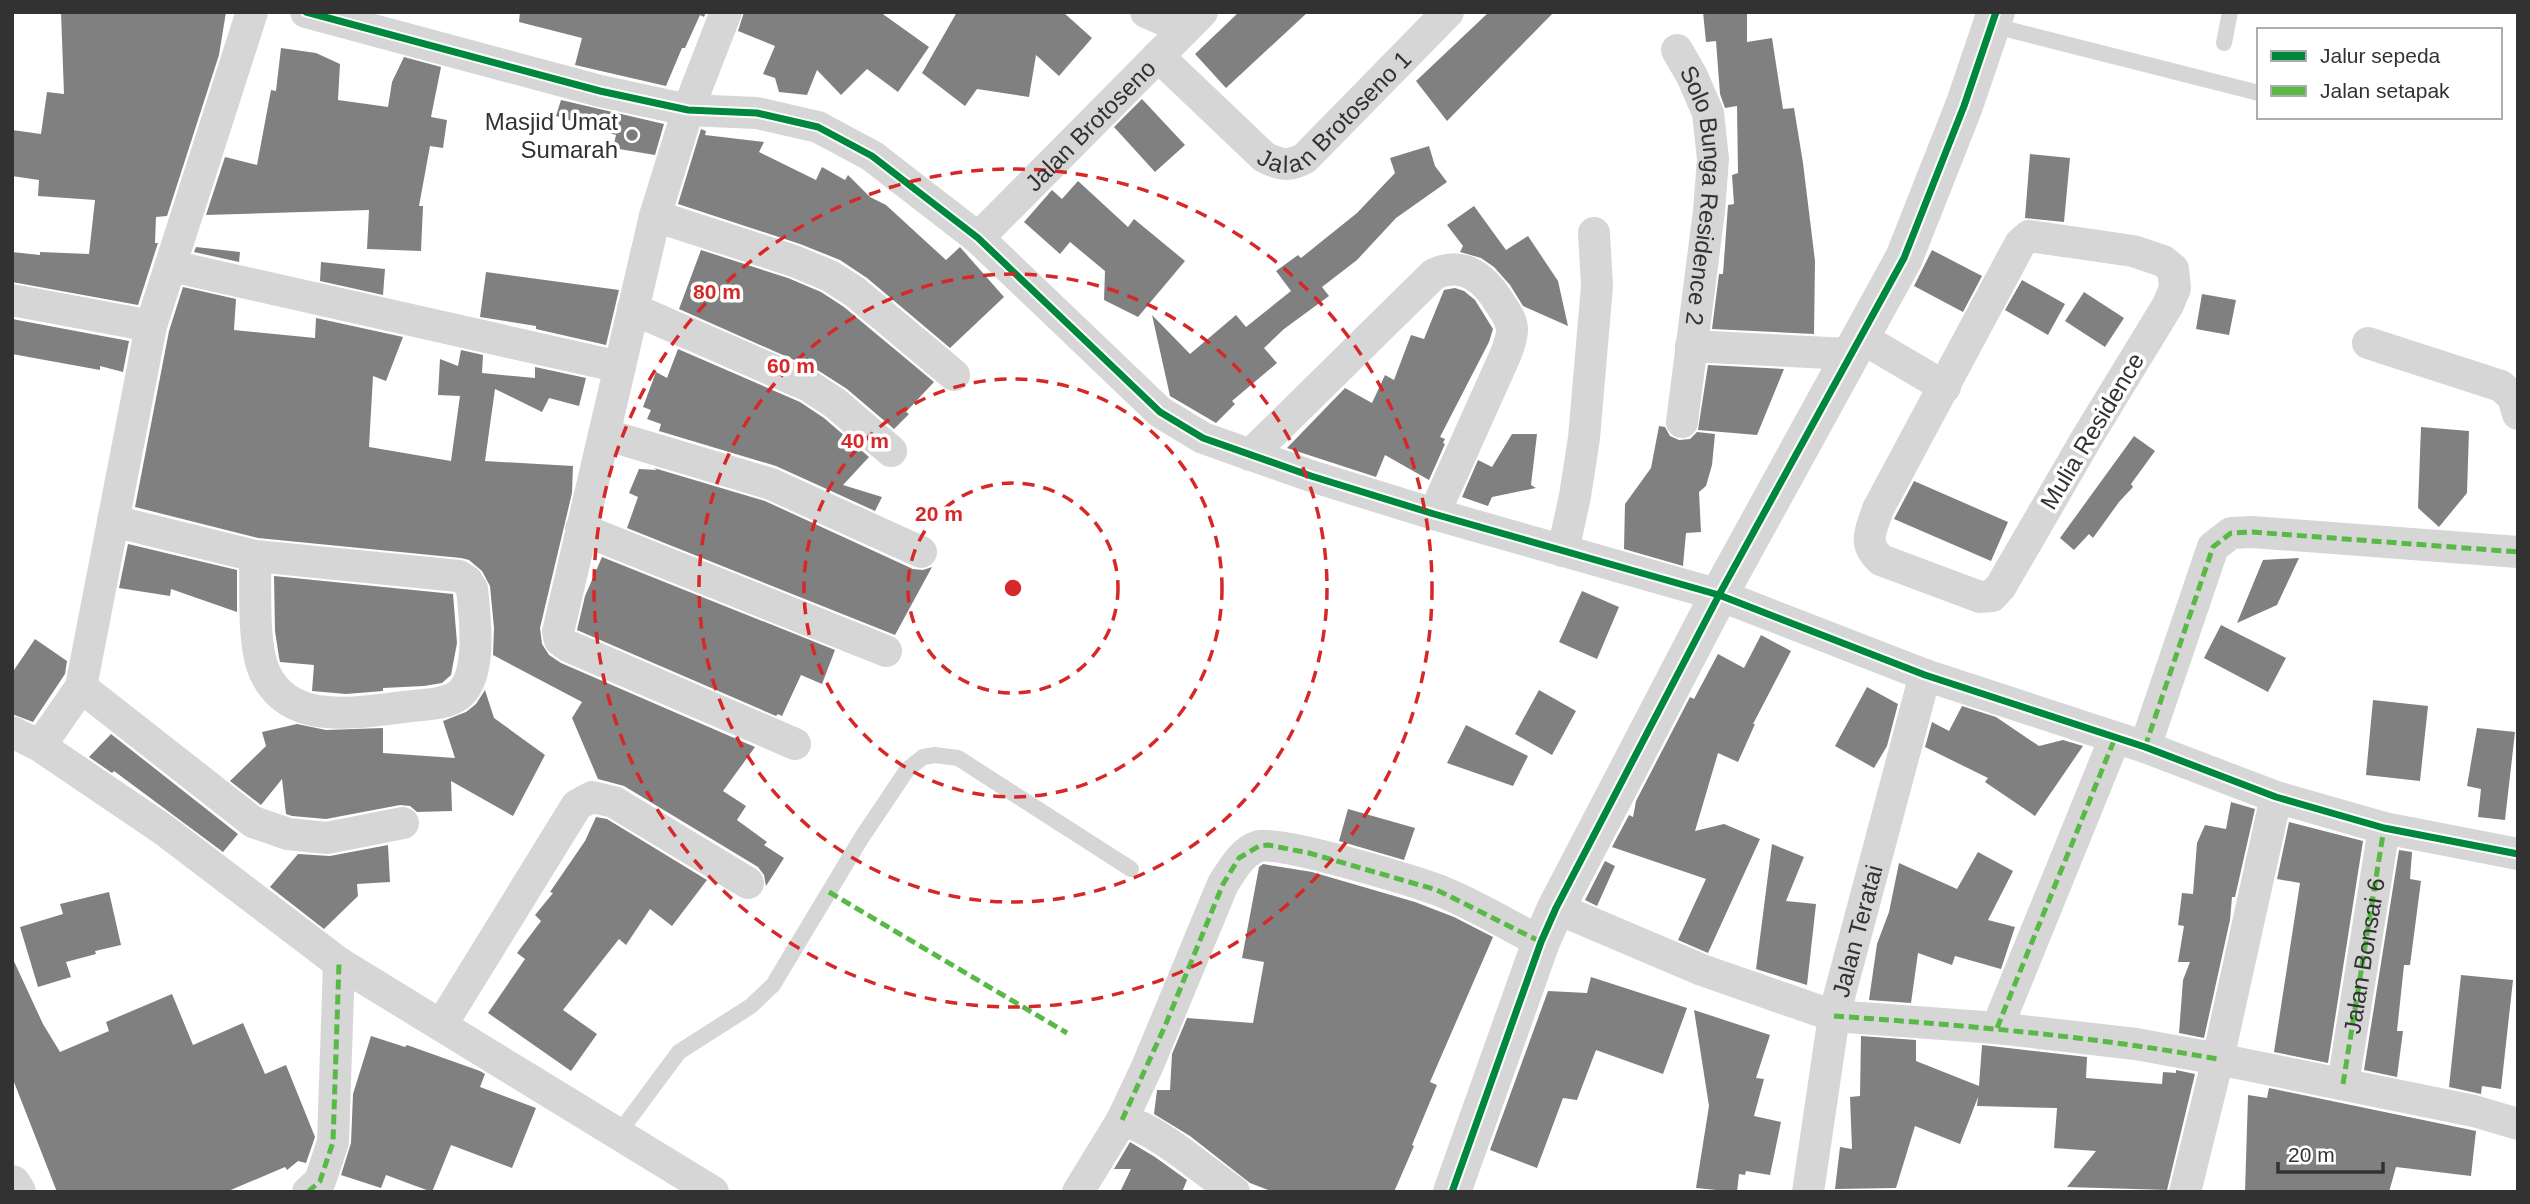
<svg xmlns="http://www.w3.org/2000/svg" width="2530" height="1204" font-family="Helvetica,sans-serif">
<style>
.building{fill:#808080}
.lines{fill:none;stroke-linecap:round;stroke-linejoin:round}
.service{stroke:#d6d6d6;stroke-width:16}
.minor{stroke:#d6d6d6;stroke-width:32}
.tertiary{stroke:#d6d6d6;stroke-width:38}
.quiet{stroke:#58b947;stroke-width:5;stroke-dasharray:10 5;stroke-linecap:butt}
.cycleway-casing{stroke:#fff;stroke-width:11}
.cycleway{stroke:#00873e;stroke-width:7}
.ring{fill:none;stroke:#d62828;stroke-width:3.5;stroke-dasharray:12 9}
.poi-dot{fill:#7a7a7a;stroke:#fff;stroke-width:2.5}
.labels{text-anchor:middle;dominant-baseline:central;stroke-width:7;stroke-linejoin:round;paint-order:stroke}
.street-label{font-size:24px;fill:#323232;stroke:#fff}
.poi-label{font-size:24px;fill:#323232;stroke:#fff;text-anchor:end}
.centre{fill:#d62828;stroke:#fff;stroke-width:3.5}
.ring-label{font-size:21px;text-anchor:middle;font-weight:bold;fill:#d62828;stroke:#fff;stroke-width:7;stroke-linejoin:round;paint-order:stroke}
</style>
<rect width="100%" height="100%" fill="#fff"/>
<path class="building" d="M 61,12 L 226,12 L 219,55 L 167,216 L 156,217 L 155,243 L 158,243 L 138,305 L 12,282 L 12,252 L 40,255 L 40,252 L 89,254 L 95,200 L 38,196 L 39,180 L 12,176 L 12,130 L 41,134 L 47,92 L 64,94 Z
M 520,12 L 706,12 L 704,17 L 700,15 L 685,48 L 682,48 L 666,86 L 575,65 L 582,38 L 519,22 Z
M 744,12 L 880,12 L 929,47 L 898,92 L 867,69 L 841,95 L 817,70 L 807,95 L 779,92 L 775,78 L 763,74 L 775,46 L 738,31 Z
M 957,12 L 1063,12 L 1092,38 L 1059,76 L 1036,55 L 1029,97 L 977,89 L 965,106 L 922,73 Z
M 1239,12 L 1308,12 L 1226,88 L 1195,54 Z
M 1489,12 L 1554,12 L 1447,121 L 1416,81 Z
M 1703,12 L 1747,12 L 1747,42 L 1772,38 L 1783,109 L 1794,108 L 1803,163 L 1815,261 L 1814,334 L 1712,329 L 1719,274 L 1723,274 L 1728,205 L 1734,204 L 1732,175 L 1738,173 L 1737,106 L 1725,108 L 1720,94 L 1716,41 L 1706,42 Z
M 281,48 L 316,53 L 340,64 L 338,100 L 388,107 L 392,82 L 404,57 L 441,67 L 431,117 L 447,120 L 443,148 L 430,146 L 419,206 L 423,206 L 421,251 L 367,249 L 369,210 L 206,215 L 225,157 L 257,165 L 271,90 L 276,91 Z
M 1142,99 L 1185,145 L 1155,172 L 1114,127 Z
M 561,100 L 664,124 L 655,155 L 613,148 L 616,135 L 556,116 Z
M 701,129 L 706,131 L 705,135 L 764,142 L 759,152 L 816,180 L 822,167 L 845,180 L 848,175 L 870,197 L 886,205 L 946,260 L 960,247 L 1004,297 L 950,348 L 867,278 L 840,260 L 800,244 L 678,204 Z
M 1429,146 L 1435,166 L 1447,182 L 1396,218 L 1357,260 L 1322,287 L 1329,296 L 1284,329 L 1264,348 L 1277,363 L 1232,401 L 1235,404 L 1216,423 L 1170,396 L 1152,315 L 1190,354 L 1236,315 L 1246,327 L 1291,291 L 1276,271 L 1298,255 L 1301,258 L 1357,213 L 1395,173 L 1390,158 Z
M 2030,154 L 2070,158 L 2064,222 L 2025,218 Z
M 1078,181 L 1128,227 L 1134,219 L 1185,261 L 1138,317 L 1104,300 L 1105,271 L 1070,242 L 1060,254 L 1024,222 L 1052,190 L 1062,199 Z
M 1474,206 L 1506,250 L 1528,236 L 1558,281 L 1568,326 L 1523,306 L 1510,285 L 1494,267 L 1481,258 L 1460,252 L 1463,246 L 1447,225 Z
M 196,247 L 240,252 L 239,262 L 194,252 Z
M 701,250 L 788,278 L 821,292 L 844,307 L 934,382 L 906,412 L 909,414 L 894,429 L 847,389 L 819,371 L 679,309 Z
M 1932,250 L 1982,276 L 1963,312 L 1914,286 Z
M 321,262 L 385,269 L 383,295 L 320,281 Z
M 486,272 L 619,290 L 606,345 L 536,329 L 536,326 L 480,317 Z
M 2022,280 L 2065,304 L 2048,335 L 2005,310 Z
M 183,287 L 236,299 L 234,330 L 315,338 L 316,318 L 403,337 L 386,381 L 373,376 L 369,447 L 451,461 L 460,396 L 438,395 L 440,359 L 458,366 L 461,350 L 483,355 L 482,373 L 535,378 L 535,367 L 586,378 L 579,406 L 549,398 L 542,412 L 495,389 L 485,461 L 573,466 L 572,493 L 540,628 L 542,644 L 549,655 L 561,663 L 755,747 L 723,791 L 746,806 L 737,820 L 767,842 L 764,845 L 784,858 L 766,886 L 764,875 L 758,867 L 624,786 L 598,779 L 572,718 L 582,702 L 493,655 L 494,628 L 490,586 L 482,571 L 469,560 L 461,558 L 258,538 L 135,507 L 169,331 Z
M 1455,288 L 1464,291 L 1475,300 L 1493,329 L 1489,342 L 1440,437 L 1445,439 L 1443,443 L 1445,444 L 1429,480 L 1385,455 L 1376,477 L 1287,448 L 1345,388 L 1372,403 L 1385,375 L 1394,380 L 1411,335 L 1424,339 L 1444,290 Z
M 2084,292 L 2124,318 L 2105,347 L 2065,321 Z
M 2202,294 L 2236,300 L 2229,335 L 2196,329 Z
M 12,319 L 129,341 L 123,372 L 100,366 L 100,370 L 12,354 Z
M 678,349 L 800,402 L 824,418 L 869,457 L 843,485 L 882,497 L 875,511 L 776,466 L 659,431 L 661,424 L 647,419 L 651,410 L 643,407 L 656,372 L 667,378 Z
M 1708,365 L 1784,369 L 1757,435 L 1698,430 Z
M 1659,426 L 1665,427 L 1670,436 L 1679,440 L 1690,439 L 1697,432 L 1715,434 L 1712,465 L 1706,486 L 1699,492 L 1701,532 L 1686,533 L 1683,566 L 1624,549 L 1625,504 L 1651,468 Z
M 2421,427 L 2469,431 L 2467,493 L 2439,527 L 2418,508 Z
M 1512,434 L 1537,434 L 1531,485 L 1536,488 L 1492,497 L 1488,506 L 1462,497 L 1478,460 L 1492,467 Z
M 2134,436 L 2155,451 L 2131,484 L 2133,487 L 2119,502 L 2093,538 L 2089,534 L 2074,550 L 2060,538 Z
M 654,468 L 765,501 L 913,569 L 923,570 L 932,567 L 895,635 L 627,528 L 638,497 L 629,493 L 639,469 L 657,470 Z
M 1914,481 L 2008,522 L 1991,561 L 1894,519 Z
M 128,544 L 237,570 L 237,612 L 171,589 L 170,596 L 119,588 Z
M 602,557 L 835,650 L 822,684 L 801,675 L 782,716 L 778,714 L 776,716 L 577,630 L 585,596 Z
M 2299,558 L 2277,605 L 2237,623 L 2263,560 Z
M 274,576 L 453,594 L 457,643 L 451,675 L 442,683 L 424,686 L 383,688 L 383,691 L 346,694 L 312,691 L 314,665 L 280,662 L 279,657 L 275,631 Z
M 1582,591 L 1619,607 L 1597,659 L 1559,642 Z
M 2221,625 L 2286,658 L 2268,692 L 2204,658 Z
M 1761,635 L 1791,651 L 1753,724 L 1755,724 L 1738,762 L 1718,753 L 1695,831 L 1724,824 L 1760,839 L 1708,953 L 1678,940 L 1706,879 L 1612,847 L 1629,815 L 1633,817 L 1636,801 L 1690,697 L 1694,699 L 1718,654 L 1744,668 Z
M 35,639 L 67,661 L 65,674 L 33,722 L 12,714 L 12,673 Z
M 1867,687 L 1898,704 L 1887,746 L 1874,768 L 1835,746 Z
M 485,690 L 494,718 L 545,755 L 513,816 L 451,781 L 452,811 L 417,812 L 410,806 L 400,805 L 326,819 L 292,816 L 286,814 L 282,779 L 261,805 L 230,781 L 266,746 L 262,732 L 297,724 L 326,730 L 383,728 L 383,753 L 455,758 L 443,721 L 466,712 L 476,704 Z
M 1539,690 L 1576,711 L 1552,755 L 1515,734 Z
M 2373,700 L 2428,706 L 2420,781 L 2366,775 Z
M 1962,706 L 1996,717 L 2039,746 L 2063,740 L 2083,746 L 2035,816 L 1985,782 L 1988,778 L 1925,747 L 1932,722 L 1949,731 Z
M 1466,725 L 1528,756 L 1513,786 L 1447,763 Z
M 2477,728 L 2515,732 L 2505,820 L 2478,817 L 2481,789 L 2467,786 Z
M 111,734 L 238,834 L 223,852 L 114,771 L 112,773 L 89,757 Z
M 2231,802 L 2255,809 L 2235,897 L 2232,897 L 2230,920 L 2204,1038 L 2179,1033 L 2183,980 L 2190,962 L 2178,962 L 2184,926 L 2178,925 L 2182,893 L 2193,894 L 2197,843 L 2205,825 L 2226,829 Z
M 1348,809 L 1415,828 L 1404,860 L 1339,841 Z
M 596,817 L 607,819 L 707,880 L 672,926 L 650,909 L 626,945 L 619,939 L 563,1010 L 597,1034 L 571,1071 L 488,1013 L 525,959 L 517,953 L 541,921 L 535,915 L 553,893 L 550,892 L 585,841 Z
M 2289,822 L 2363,841 L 2328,1063 L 2274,1052 L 2300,883 L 2277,879 Z
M 1772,844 L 1804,857 L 1786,901 L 1816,904 L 1807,985 L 1756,969 Z
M 388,845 L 390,882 L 357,884 L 358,896 L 324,929 L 270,887 L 298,854 L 330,856 Z
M 2399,850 L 2412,852 L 2410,879 L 2421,881 L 2410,965 L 2404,965 L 2397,1031 L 2403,1031 L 2397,1077 L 2364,1070 Z
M 1978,852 L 2013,871 L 1988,920 L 2015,927 L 2001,969 L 1955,956 L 1952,965 L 1918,953 L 1911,1003 L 1869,1000 L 1877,944 L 1889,912 L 1899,863 L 1957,889 Z
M 1605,861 L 1615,866 L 1597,906 L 1585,900 Z
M 1263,864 L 1312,872 L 1415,902 L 1454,917 L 1493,937 L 1430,1082 L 1437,1085 L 1412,1145 L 1414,1146 L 1394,1192 L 1273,1192 L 1250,1183 L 1190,1136 L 1154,1114 L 1157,1090 L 1170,1090 L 1172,1054 L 1187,1018 L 1253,1023 L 1264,962 L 1242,958 L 1259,867 Z
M 109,892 L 121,945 L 95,951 L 96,954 L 66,962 L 71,977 L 38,987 L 20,927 L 63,914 L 60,904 Z
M 12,957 L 43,1024 L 60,1052 L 109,1031 L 106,1022 L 172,994 L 193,1045 L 243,1023 L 265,1074 L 286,1065 L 315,1137 L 306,1163 L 298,1161 L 287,1170 L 285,1167 L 226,1192 L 57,1192 L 12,1077 Z
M 2461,975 L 2513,980 L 2501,1089 L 2482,1086 L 2481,1094 L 2449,1087 Z
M 1591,977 L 1687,1008 L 1663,1074 L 1596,1050 L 1577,1100 L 1563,1098 L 1537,1168 L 1490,1150 L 1548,991 L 1587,993 Z
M 1694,1010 L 1770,1035 L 1756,1078 L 1764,1079 L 1754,1116 L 1781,1122 L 1770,1175 L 1746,1171 L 1745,1175 L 1739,1174 L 1737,1192 L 1696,1188 L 1709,1106 Z
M 371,1036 L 405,1047 L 407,1045 L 480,1071 L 485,1074 L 480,1087 L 536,1108 L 512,1168 L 451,1145 L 432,1192 L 386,1175 L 381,1188 L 341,1175 L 351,1143 L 353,1094 Z
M 1861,1036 L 1916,1040 L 1916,1061 L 1979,1086 L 1982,1045 L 2087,1057 L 2086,1078 L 2162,1084 L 2163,1072 L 2176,1073 L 2176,1070 L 2195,1074 L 2167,1190 L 2067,1187 L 2096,1151 L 2054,1148 L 2057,1108 L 1977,1106 L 1978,1097 L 1960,1144 L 1915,1126 L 1896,1188 L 1835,1189 L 1840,1147 L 1852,1149 L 1850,1097 L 1860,1096 Z
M 2269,1088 L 2476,1131 L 2471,1176 L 2396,1167 L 2389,1192 L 2245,1192 L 2248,1095 L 2267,1098 Z
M 1130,1142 L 1155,1157 L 1187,1180 L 1182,1192 L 1120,1192 L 1131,1169 L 1114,1169 Z"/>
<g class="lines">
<path class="service" d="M 1991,25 L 2259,93
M 2224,43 L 2230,12
M 618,1134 L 679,1052 L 751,1006 L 773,985 L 862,837 L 907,770 L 923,757 L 935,755 L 958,758 L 1131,869"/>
<g class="minor">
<path d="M 306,12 L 600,91 L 688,110 L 757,113 L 818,127 L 872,156 L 978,238 L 1160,412 L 1203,438 L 1311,476 L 1434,514 L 1719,595 L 1925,675 L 2145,747 L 2276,797 L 2384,828 L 2518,854"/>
<path d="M 726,12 L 688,110 L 655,216 L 558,632 L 560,640 L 568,646 L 795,744"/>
<path d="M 1146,12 L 1185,29"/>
<path id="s1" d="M 1677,50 L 1692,76 L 1708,113 L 1713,159 L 1709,211 L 1682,422"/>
<path id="s2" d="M 1158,56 L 1264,157 C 1280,165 1289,167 1305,158 L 1448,12"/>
<path d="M 655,216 L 794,261 L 830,276 L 855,292 L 954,375"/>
<path d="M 2029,236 L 2133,251 L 2163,261 L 2173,269 L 2175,288 L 2168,305 L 2088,436 L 2001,586 L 1992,596 L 1980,597 L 1881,560 C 1862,543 1871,531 1878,509 L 2020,244 Z"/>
<path id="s3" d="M 978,238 L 1202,12"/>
<path d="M 171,266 L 620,367"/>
<path d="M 12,300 L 151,326"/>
<path d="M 633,309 L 809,386 L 835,403 L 891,451"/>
<path d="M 1860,337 L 1945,387"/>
<path d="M 2368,343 L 2501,386 L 2513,397 L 2518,414"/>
<path d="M 1691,346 L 1849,354"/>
<path d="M 604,434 L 771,484 L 921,552"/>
<path d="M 1250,455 L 1434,274 C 1465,260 1486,280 1501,305 C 1506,313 1512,320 1512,330 C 1512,339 1508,348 1505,356 L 1434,514"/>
<path d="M 113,521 L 255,556 L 459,576 L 467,581 L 472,589 C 475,617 482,672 461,693 C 447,706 422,704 404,707 C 357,712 290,727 265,673 C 252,646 256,587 255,556"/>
<path d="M 581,529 L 886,651"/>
<path d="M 1563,551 L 1575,496 L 1584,438 L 1597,286 L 1594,233"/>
<path d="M 81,687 L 253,822 L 288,834 L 327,838 L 403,823"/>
<path d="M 12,732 L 40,746 L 164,830 L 339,963 L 713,1192"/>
<path d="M 40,746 L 81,687 L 151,326 L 252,12"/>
<path d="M 2145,747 L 2213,547 L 2231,533 L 2252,532 L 2518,552"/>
<path d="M 1556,908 L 1702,970 L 1834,1016 L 1997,1028 L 2136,1044 L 2218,1059 L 2474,1111 L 2518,1124"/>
<path d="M 442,1024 L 572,813 L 577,805 L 592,797 L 614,802 L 748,883"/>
<path d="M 1997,1028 L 2115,738"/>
<path id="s4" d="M 2343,1084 L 2384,828"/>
<path d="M 1122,1120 C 1159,1130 1201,1169 1234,1192"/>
<path d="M 308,1192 L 320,1181 L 333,1142 L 339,963"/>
<path d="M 1078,1192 L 1122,1120 L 1147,1067 L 1223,884 C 1233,869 1241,852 1259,846 C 1278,840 1410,880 1435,889 C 1469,901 1509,926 1541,942"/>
<path id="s5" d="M 1808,1192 L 1834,1016 L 1925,675"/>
<path d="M 2185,1192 L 2218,1059 L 2276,797"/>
</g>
<path class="tertiary" d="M 12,1184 L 17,1192
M 1452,1192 L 1541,942 L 1556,908 L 1719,595 L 1904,258 L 1964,106 L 1996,12"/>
<path class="quiet" d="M 2145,747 L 2213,547 L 2231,533 L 2252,532 L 2518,552
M 829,892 L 1067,1033
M 1834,1016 C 1963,1025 2091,1036 2218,1059
M 1997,1028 L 2115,738
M 2343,1084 L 2384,828
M 1122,1120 L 1165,1026 L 1223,884 L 1239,858 L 1259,846 L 1268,845 L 1309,853 L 1437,890 L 1541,942
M 308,1192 L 320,1181 L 333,1142 L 339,963"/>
<defs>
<path id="cycleway" d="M 306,12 L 600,91 L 688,110 L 757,113 L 818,127 L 872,156 L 978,238 L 1160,412 L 1203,438 L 1311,476 L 1434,514 L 1719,595 L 1925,675 L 2145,747 L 2276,797 L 2384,828 L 2518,854
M 1452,1192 L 1541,942 L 1556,908 L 1719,595 L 1904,258 L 1964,106 L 1996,12"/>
</defs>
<use href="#cycleway" class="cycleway-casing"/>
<use href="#cycleway" class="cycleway"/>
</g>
<g class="ring">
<circle cx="1013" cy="588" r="105"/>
<circle cx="1013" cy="588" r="209"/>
<circle cx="1013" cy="588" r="314"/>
<circle cx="1013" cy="588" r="419"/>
</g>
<circle class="poi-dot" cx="632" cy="135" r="7"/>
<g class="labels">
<g class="street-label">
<text stroke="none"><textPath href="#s2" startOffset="238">Jalan Brotoseno 1</textPath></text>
<text stroke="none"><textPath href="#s3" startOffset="159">Jalan Brotoseno</textPath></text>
<text stroke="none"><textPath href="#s1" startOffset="152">Solo Bunga Residence 2</textPath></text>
<text transform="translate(2092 431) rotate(-59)">Mulia Residence</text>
<text stroke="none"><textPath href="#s5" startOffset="266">Jalan Teratai</textPath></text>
<text stroke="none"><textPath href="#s4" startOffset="130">Jalan Bonsai 6</textPath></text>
</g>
<g class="poi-label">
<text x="618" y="121">Masjid Umat<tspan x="618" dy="28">Sumarah</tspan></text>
</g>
</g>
<circle cx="1013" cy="588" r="10" class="centre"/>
<g class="ring-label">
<text x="717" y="299">80 m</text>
<text x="791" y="373">60 m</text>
<text x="865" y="448">40 m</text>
<text x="939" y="521">20 m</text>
</g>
<rect width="2530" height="1204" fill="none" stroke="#323232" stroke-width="28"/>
<rect x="2257" y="28" width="245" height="91" fill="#ffffff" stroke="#adadad" stroke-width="2"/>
<rect x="2271" y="51" width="35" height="10" fill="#00873e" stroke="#adadad" stroke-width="2"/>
<text x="2320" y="63" font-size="21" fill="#323232">Jalur sepeda</text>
<rect x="2271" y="86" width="35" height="10" fill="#58b947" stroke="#adadad" stroke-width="2"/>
<text x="2320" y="98" font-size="21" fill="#323232">Jalan setapak</text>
<path d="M2278 1162v10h105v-10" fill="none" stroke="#323232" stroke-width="3.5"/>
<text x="2288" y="1162" font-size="21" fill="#323232" stroke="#ffffff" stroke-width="5" paint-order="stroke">20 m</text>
</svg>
